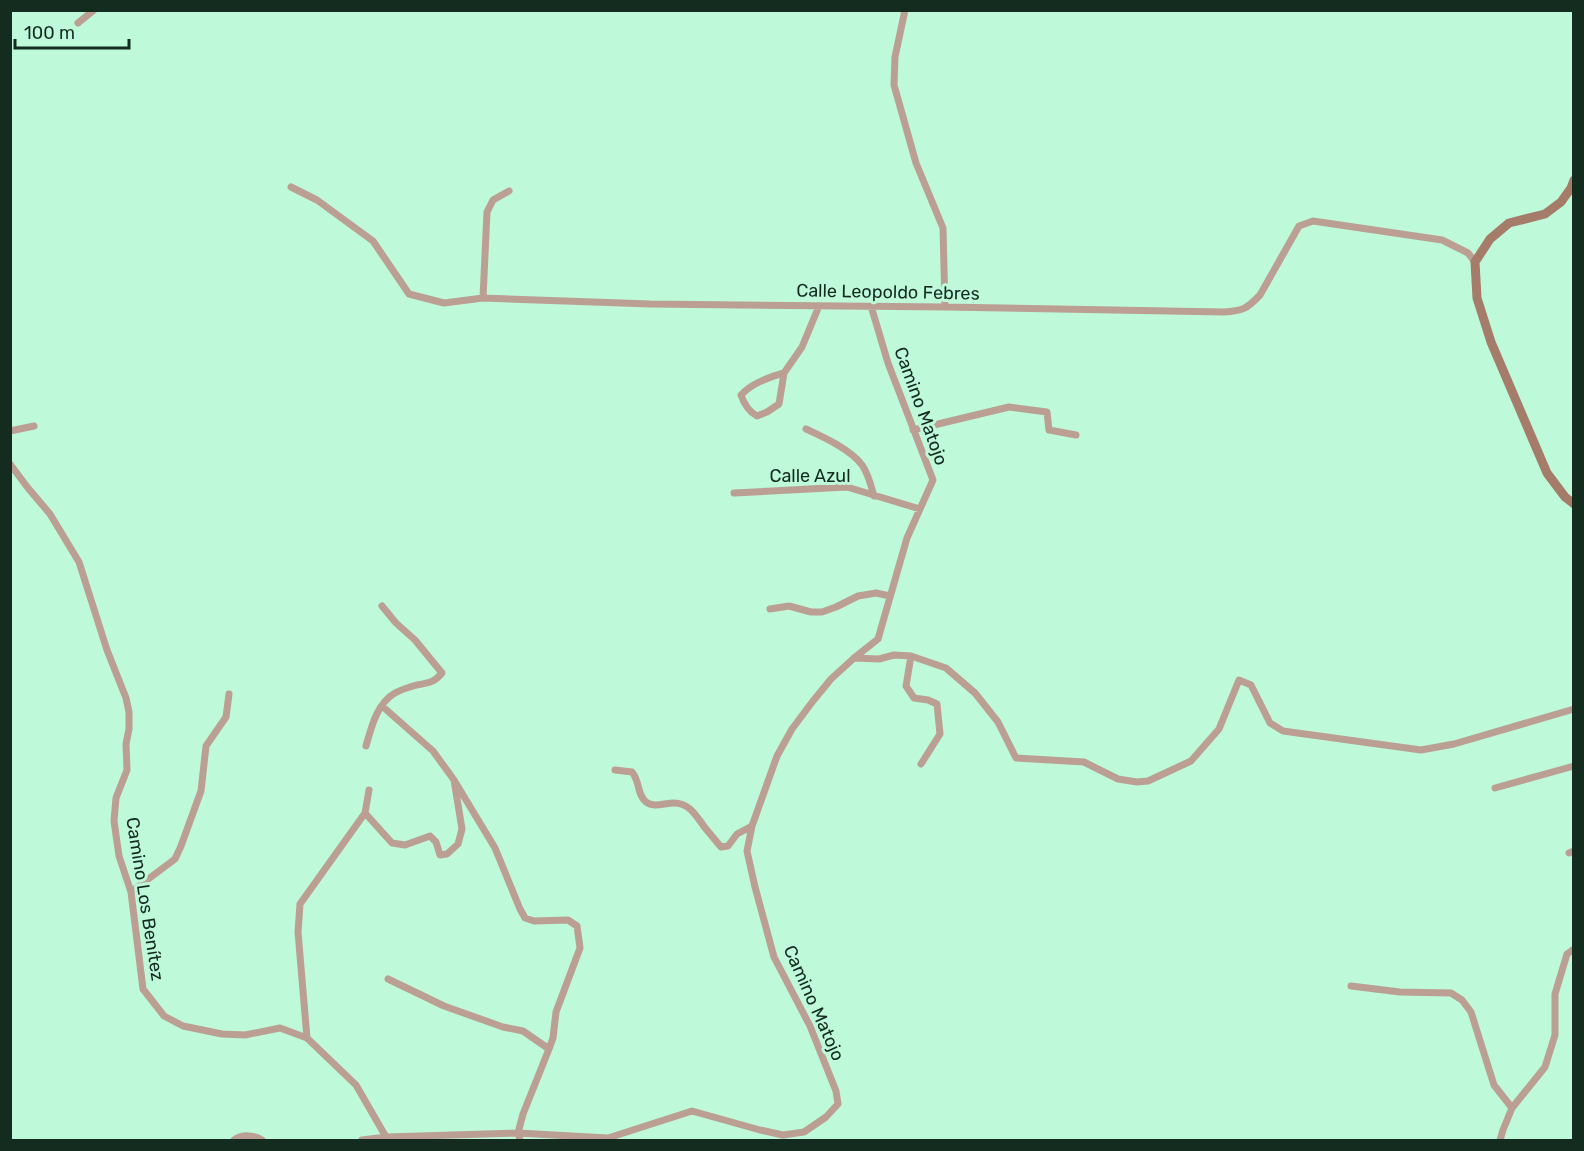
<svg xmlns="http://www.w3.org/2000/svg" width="1584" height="1151" font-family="Rubik,sans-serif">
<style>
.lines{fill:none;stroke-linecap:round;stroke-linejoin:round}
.street{stroke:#bc9f93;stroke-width:7}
.secondary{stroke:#a57b6a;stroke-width:9}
.labels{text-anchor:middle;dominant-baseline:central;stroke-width:6;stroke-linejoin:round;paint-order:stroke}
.street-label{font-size:18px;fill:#142b20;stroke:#bef9da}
</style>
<rect width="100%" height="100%" fill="#bef9da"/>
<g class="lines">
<path class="street" d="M 905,10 L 895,57 L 894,85 L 916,163 L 943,228 L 945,307
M 78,23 L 94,10
M 291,187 L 317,200 L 373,241 L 409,294 L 444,303 L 483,298 L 650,304 L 945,307 L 1224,312 C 1242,311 1247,309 1260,295 L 1299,226 L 1313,221 L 1442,240 L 1468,253 L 1475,262
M 483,298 L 487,212 L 493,200 L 509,191
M 784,373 C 769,377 752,383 741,395 C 744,404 748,411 757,416 L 767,412 L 779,404 L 784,373 L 802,347 L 819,306
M 806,429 C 823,437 850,449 862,465 C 868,473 871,485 874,496
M 913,430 L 1009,407 L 1047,412 L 1049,430 L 1076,435
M 10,431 L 34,426
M 10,464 L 28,488 L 50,514 L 79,562 L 107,650 L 126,698 L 129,712 L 129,729 L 126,744 L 127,770 L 116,798 L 114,821 L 119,856 L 131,892 L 143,989 L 164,1016 L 183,1026 L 222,1034 L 245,1035 L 280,1028 L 307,1038 L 356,1085 L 386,1137
M 734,493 L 847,487 L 920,509
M 770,609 L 789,606 L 811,612 L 822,612 L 836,607 L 858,596 L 876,593 L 890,596
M 911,656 L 906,686 L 914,698 L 928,700 L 937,704 L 940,734 L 921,764
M 854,658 L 879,659 L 894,655 L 911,656 L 946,668 L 975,693 L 998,722 L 1016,758 L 1084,762 L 1118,779 L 1137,782 L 1148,781 L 1191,761 L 1219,729 L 1239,680 L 1251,685 L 1270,723 L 1283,731 L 1421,750 L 1454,744 L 1574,709
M 366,746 C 371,728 377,703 395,693 C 400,690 407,688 413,686 C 427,682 432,685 442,673 L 415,640 L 396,623 L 382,606
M 615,770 L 632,772 C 640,781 637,795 646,802 C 654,808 664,803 674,803 C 691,803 697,818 706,829 C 711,835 716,841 721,847 L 728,846 L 737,834 L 752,826
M 454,780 L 495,848 L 520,909 L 525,918 L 534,921 L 568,920 L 577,926 L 580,948 L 556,1012 L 553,1038 L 549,1049 L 523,1114 L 518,1133 L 520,1140
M 1495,788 L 1574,766
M 369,790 L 365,813 L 392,843 L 405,845 L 430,836 L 436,842 L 440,855 L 447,854 L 458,844 L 462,829 L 454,780 L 433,751 L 382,706
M 1569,853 L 1574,851
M 131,892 L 175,859 L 181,846 L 201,791 L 206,746 L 226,717 L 229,694
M 388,979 L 444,1006 L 503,1027 L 523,1031 L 549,1049
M 1351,986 L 1400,992 L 1451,993 L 1462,1000 L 1471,1012 L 1494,1085 L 1512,1108
M 307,1038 L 298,932 L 300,904 L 365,813
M 234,1140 C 242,1134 254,1135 262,1140
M 362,1140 L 386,1137 L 518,1133 L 608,1138 L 692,1111 L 760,1130 L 783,1135 L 804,1132 L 826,1117 L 838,1104 L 836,1091 L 810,1026 L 774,957 L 755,887 L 747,851 L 752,826 L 777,756 L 792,729 L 813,701 L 831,679 L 854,658 L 878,639 L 907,538 L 933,480 L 888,363 L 871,306
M 1500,1140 L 1503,1130 L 1512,1108 L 1545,1067 L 1555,1035 L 1555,994 L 1567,954 L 1574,949"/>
<path class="secondary" d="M 1574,180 L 1571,188 L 1561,202 L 1545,214 L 1509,223 L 1490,239 L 1475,262 L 1477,298 L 1491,342 L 1547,473 L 1565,497 L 1574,504"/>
</g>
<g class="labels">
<g class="street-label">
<text transform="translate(888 292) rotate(1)">Calle Leopoldo Febres</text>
<text transform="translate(921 406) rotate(70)">Camino Matojo</text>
<text x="810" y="476">Calle Azul</text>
<text transform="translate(145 899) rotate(81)">Camino Los Benítez</text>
<text transform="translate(814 1003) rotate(66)">Camino Matojo</text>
</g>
</g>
<rect width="1584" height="1151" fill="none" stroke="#142b20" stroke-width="24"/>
<path d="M15 39v9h114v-9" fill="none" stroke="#142b20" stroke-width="3"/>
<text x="24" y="39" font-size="18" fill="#142b20" stroke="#bef9da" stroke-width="4.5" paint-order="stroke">100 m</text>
</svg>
